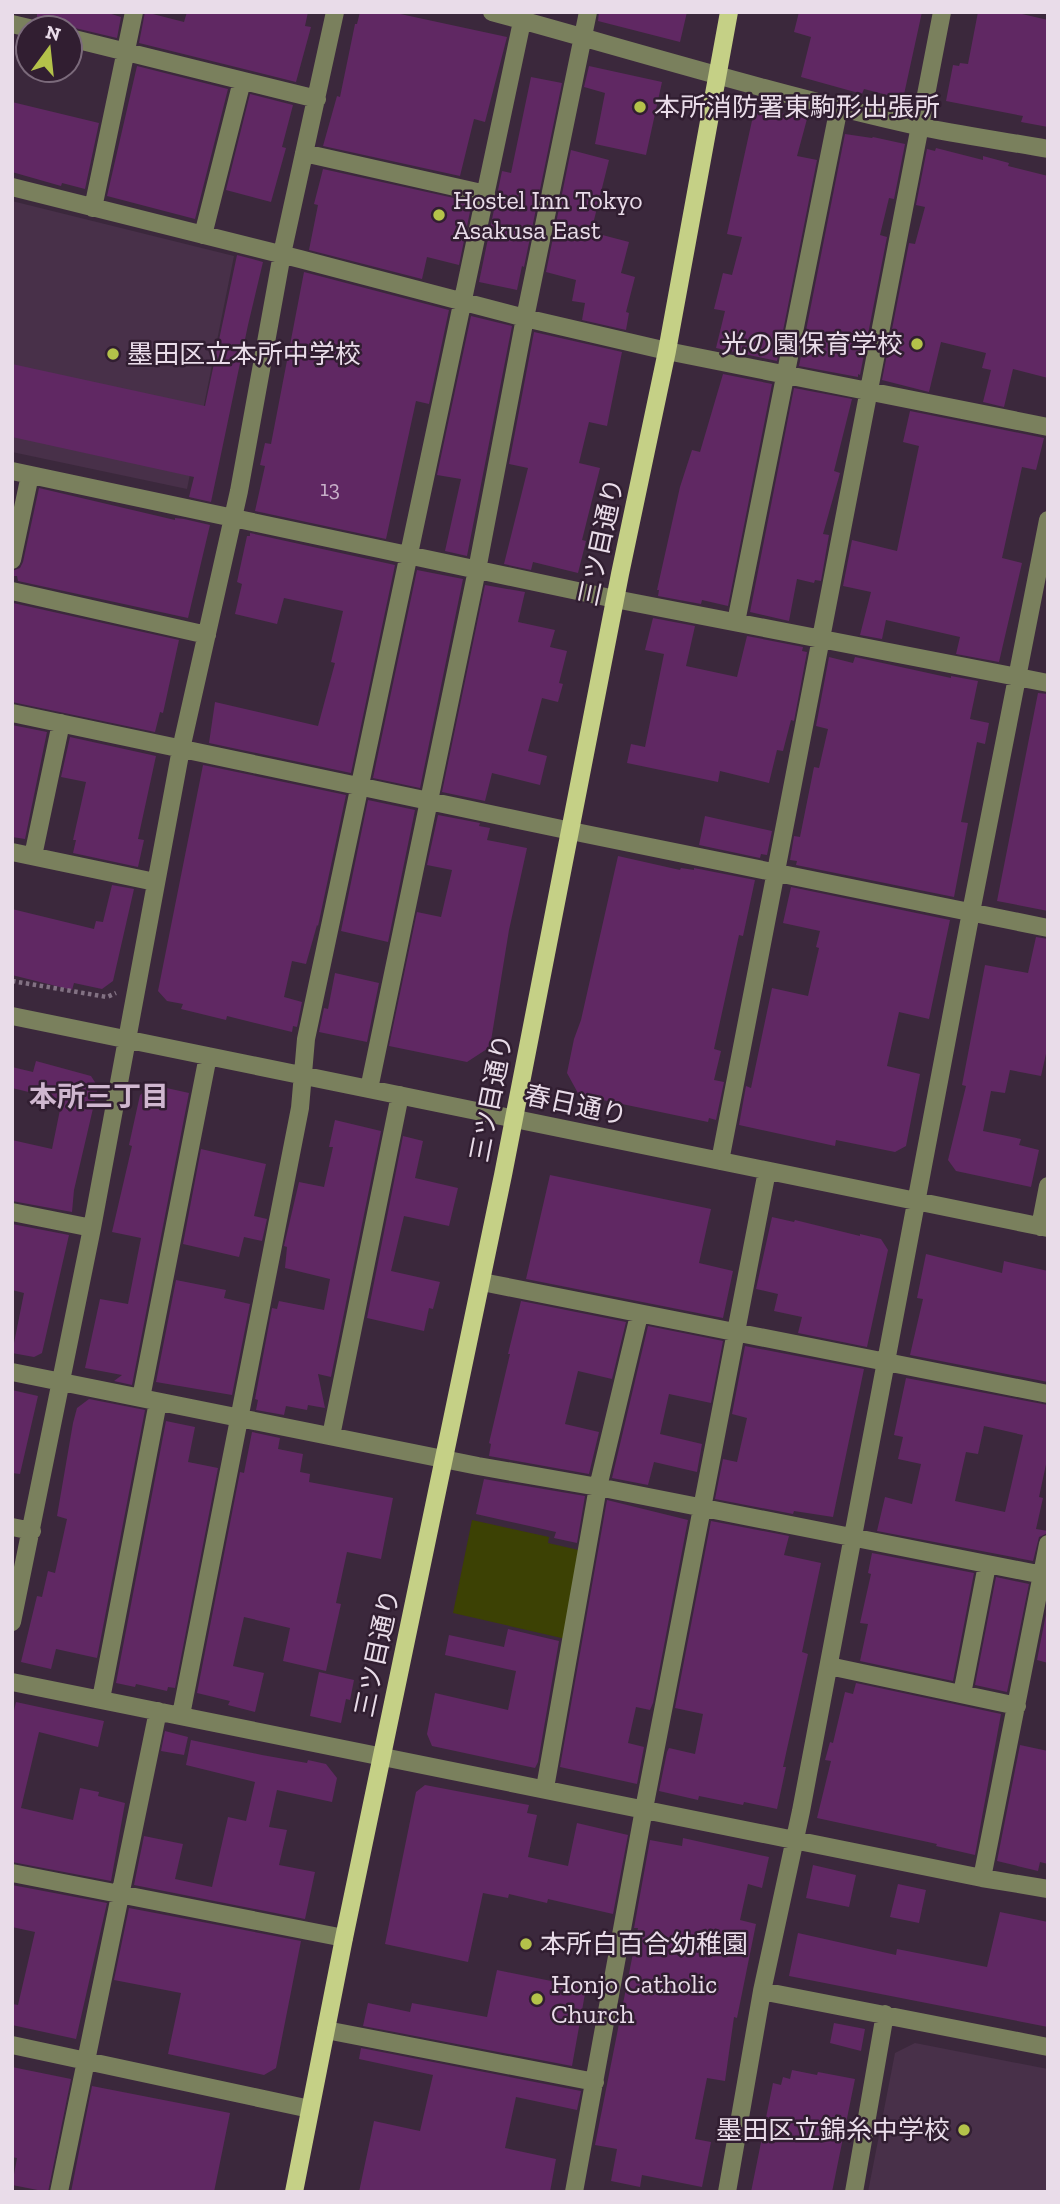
<svg xmlns="http://www.w3.org/2000/svg" width="1060" height="2204" font-family="'Zilla Slab','Noto Sans JP',serif">
<style>
.built{fill:#483049}
.green{fill:#3c4104}
.building{fill:#602863;fill-rule:evenodd}
.lines{fill:none;stroke-linecap:round;stroke-linejoin:round}
.path{stroke:#827183;stroke-width:4.5;stroke-dasharray:3.5 3.5;stroke-linecap:butt}
.minor{stroke:#7a805d;stroke-width:18}
.major{stroke:#c5d086;stroke-width:18}
.poi-dot{fill:#b4c24a;stroke:#311e31;stroke-width:2.5}
.labels{text-anchor:middle;dominant-baseline:central;stroke-width:5;stroke-linejoin:round;paint-order:stroke}
.number-label{font-size:23px;fill:#c7afc8}
.poi-label{font-size:26px;fill:#e9dce9;stroke:#311e31;text-anchor:start}
.street-label{font-size:26px;fill:#e9dce9;stroke:#311e31}
.neighbourhood-label{font-size:28px;font-weight:bold;fill:#d0b7d0;stroke:#311e31}
</style>
<rect width="100%" height="100%" fill="#3b283c"/>
<path class="built" d="M 12,201 L 234,256 L 187,489 L 12,452 Z
M 915,2043 L 1048,2069 L 1048,2192 L 868,2192 L 895,2053 Z"/>
<path class="green" d="M 472,1520 L 549,1537 L 548,1543 L 583,1551 L 566,1639 L 453,1613 Z"/>
<path class="building" d="M 37,12 L 105,12 L 121,17 L 117,38 L 37,19 Z
M 145,12 L 184,22 L 187,12 L 308,12 L 305,26 L 311,27 L 296,82 L 139,43 Z
M 360,12 L 391,12 L 507,37 L 485,122 L 474,119 L 460,176 L 323,146 L 337,96 L 340,97 L 355,24 L 357,24 Z
M 599,12 L 687,12 L 680,42 L 598,21 Z
M 799,12 L 922,12 L 903,99 L 864,89 L 862,94 L 801,77 L 811,37 L 794,32 Z
M 978,12 L 1023,12 L 1022,14 L 1048,20 L 1048,127 L 1021,122 L 1023,116 L 946,101 L 953,65 L 959,66 L 960,63 L 968,64 Z
M 137,66 L 228,89 L 195,219 L 107,196 Z
M 589,66 L 662,82 L 646,155 L 595,144 L 605,93 L 584,87 Z
M 531,77 L 562,83 L 524,267 L 522,266 L 517,290 L 479,282 L 502,171 L 511,173 Z
M 250,94 L 293,105 L 282,147 L 286,148 L 271,202 L 226,190 Z
M 12,102 L 99,123 L 85,189 L 62,183 L 61,186 L 12,172 Z
M 755,107 L 807,119 L 797,156 L 817,160 L 777,361 L 716,348 L 725,311 L 714,309 L 723,273 L 732,275 L 742,237 L 727,234 Z
M 845,134 L 872,138 L 873,137 L 905,144 L 894,199 L 889,198 L 880,235 L 887,237 L 860,375 L 858,374 L 858,377 L 799,366 Z
M 936,148 L 983,160 L 983,156 L 1009,163 L 1008,166 L 1048,176 L 1048,378 L 1013,369 L 1004,407 L 983,402 L 991,370 L 982,368 L 986,353 L 941,342 L 929,392 L 882,380 L 909,243 L 915,244 L 925,207 L 916,205 L 927,149 L 935,151 Z
M 571,150 L 609,160 L 591,232 L 629,242 L 621,273 L 635,277 L 626,312 L 629,313 L 626,330 L 582,320 L 585,303 L 572,301 L 576,280 L 546,272 Z
M 323,169 L 472,202 L 459,265 L 427,257 L 422,279 L 309,250 L 318,205 L 314,204 Z
M 237,255 L 263,262 L 248,325 L 211,502 L 189,497 L 194,477 L 12,437 L 12,364 L 205,406 Z
M 304,272 L 449,310 L 429,404 L 416,401 L 386,539 L 255,511 L 265,466 L 260,465 L 265,443 L 271,444 Z
M 471,316 L 512,326 L 467,556 L 445,551 L 461,479 L 437,475 Z
M 534,332 L 622,352 L 607,426 L 589,422 L 579,463 L 600,468 L 582,540 L 586,541 L 578,573 L 533,562 L 531,570 L 504,564 L 528,468 L 509,464 Z
M 723,374 L 772,384 L 728,606 L 702,600 L 701,604 L 658,596 L 659,590 L 657,590 L 680,487 L 692,450 L 700,452 Z
M 794,388 L 852,399 L 834,471 L 840,473 L 823,534 L 829,535 L 821,581 L 815,580 L 814,583 L 797,579 L 789,621 L 750,612 Z
M 910,411 L 1044,438 L 1036,470 L 1022,467 L 1002,558 L 1022,563 L 999,662 L 956,654 L 960,637 L 886,620 L 882,639 L 860,635 L 871,592 L 843,586 L 852,540 L 897,551 L 919,446 L 903,442 Z
M 39,488 L 175,520 L 175,518 L 184,519 L 210,525 L 188,618 L 18,581 L 17,576 L 12,576 L 12,571 L 20,568 L 23,562 Z
M 250,533 L 395,565 L 351,773 L 209,743 L 215,702 L 318,726 L 335,663 L 331,662 L 343,611 L 284,598 L 277,624 L 235,614 L 242,584 L 237,582 L 247,536 L 250,536 Z
M 417,570 L 463,579 L 420,788 L 373,778 Z
M 485,585 L 525,592 L 518,622 L 555,630 L 550,647 L 567,651 L 559,683 L 563,684 L 558,702 L 542,698 L 528,751 L 547,756 L 540,785 L 492,773 L 485,801 L 442,792 Z
M 13,603 L 179,640 L 163,713 L 160,712 L 155,732 L 12,702 Z
M 653,618 L 695,626 L 686,666 L 737,677 L 747,636 L 803,647 L 802,651 L 807,652 L 794,721 L 791,720 L 783,751 L 777,750 L 769,783 L 720,771 L 718,782 L 627,763 L 631,744 L 645,747 L 664,654 L 645,650 Z
M 829,657 L 853,663 L 855,657 L 951,678 L 951,676 L 978,681 L 970,719 L 989,723 L 985,744 L 977,742 L 961,822 L 968,823 L 954,897 L 796,865 L 797,861 L 790,860 L 794,836 L 800,837 L 814,767 L 819,768 L 828,729 L 816,726 Z
M 1038,693 L 1048,694 L 1048,911 L 997,901 Z
M 12,725 L 47,732 L 25,839 L 12,837 Z
M 70,737 L 156,756 L 138,839 L 144,840 L 138,867 L 73,853 L 76,840 L 73,840 L 86,782 L 61,777 Z
M 203,765 L 346,795 L 318,926 L 317,925 L 306,964 L 292,961 L 284,997 L 302,1002 L 297,1027 L 293,1026 L 292,1032 L 227,1016 L 226,1020 L 181,1009 L 183,1004 L 167,1001 L 158,991 Z
M 368,800 L 415,810 L 388,942 L 341,931 Z
M 438,815 L 480,823 L 479,826 L 490,828 L 487,840 L 527,848 L 509,930 L 490,1047 L 467,1062 L 389,1046 L 417,912 L 441,917 L 452,870 L 427,865 Z
M 705,816 L 772,831 L 767,855 L 761,854 L 760,858 L 699,845 Z
M 618,856 L 680,870 L 681,868 L 694,870 L 694,868 L 755,880 L 743,936 L 739,935 L 714,1049 L 721,1051 L 714,1080 L 724,1082 L 716,1120 L 709,1118 L 708,1122 L 579,1095 L 567,1073 L 574,1039 L 581,1020 Z
M 112,885 L 134,889 L 113,981 L 102,989 L 74,983 L 72,990 L 12,975 L 12,909 L 94,929 L 96,921 L 103,922 Z
M 791,887 L 950,920 L 929,1019 L 899,1012 L 887,1066 L 920,1074 L 906,1146 L 895,1152 L 836,1140 L 835,1146 L 739,1125 L 746,1086 L 751,1088 L 772,988 L 808,996 L 819,948 L 816,947 L 820,931 L 783,923 Z
M 1036,937 L 1048,939 L 1048,1045 L 1041,1076 L 1010,1070 L 1005,1093 L 991,1091 L 983,1131 L 1021,1139 L 1019,1145 L 1039,1150 L 1031,1187 L 956,1171 L 948,1160 L 966,1086 L 962,1085 L 985,965 L 1028,973 Z
M 335,973 L 379,983 L 367,1042 L 319,1032 L 324,1008 L 328,1009 Z
M 36,1061 L 91,1076 L 98,1087 L 74,1190 L 72,1212 L 12,1201 L 12,1140 L 52,1149 L 62,1100 L 12,1088 L 12,1067 L 33,1072 Z
M 153,1085 L 189,1093 L 132,1385 L 114,1381 L 122,1375 L 85,1368 L 100,1299 L 128,1304 L 141,1238 L 112,1232 L 132,1146 L 129,1145 L 140,1095 Z
M 335,1120 L 381,1131 L 331,1377 L 318,1374 L 325,1408 L 308,1405 L 307,1410 L 286,1406 L 284,1415 L 256,1410 L 258,1400 L 255,1399 L 272,1308 L 277,1309 L 279,1301 L 324,1310 L 330,1279 L 285,1268 L 287,1247 L 284,1246 L 299,1182 L 324,1187 L 333,1147 L 329,1147 Z
M 403,1136 L 423,1141 L 415,1178 L 458,1188 L 449,1226 L 404,1216 L 391,1271 L 440,1282 L 433,1309 L 429,1308 L 424,1331 L 367,1318 Z
M 201,1149 L 266,1164 L 254,1216 L 267,1219 L 262,1241 L 244,1237 L 239,1257 L 183,1244 Z
M 550,1175 L 711,1209 L 699,1263 L 733,1271 L 723,1318 L 526,1279 Z
M 772,1217 L 794,1222 L 795,1220 L 860,1236 L 860,1234 L 881,1239 L 888,1250 L 867,1347 L 798,1333 L 802,1317 L 774,1311 L 778,1294 L 756,1289 Z
M 12,1224 L 69,1235 L 42,1353 L 34,1357 L 12,1353 L 24,1293 L 12,1290 Z
M 926,1254 L 1002,1273 L 1004,1261 L 1048,1271 L 1048,1382 L 910,1355 L 923,1299 L 917,1298 Z
M 176,1280 L 226,1290 L 224,1298 L 250,1304 L 232,1395 L 156,1382 Z
M 521,1301 L 626,1322 L 612,1379 L 578,1371 L 565,1424 L 599,1432 L 589,1474 L 489,1456 L 491,1444 L 489,1443 L 510,1354 L 508,1354 Z
M 648,1326 L 723,1341 L 711,1403 L 669,1394 L 660,1434 L 702,1444 L 697,1472 L 654,1462 L 648,1485 L 612,1478 Z
M 745,1346 L 864,1369 L 833,1517 L 794,1511 L 793,1514 L 715,1499 L 723,1459 L 737,1462 L 747,1418 L 732,1414 Z
M 906,1378 L 1048,1405 L 1048,1455 L 1039,1497 L 1043,1498 L 1036,1529 L 1048,1531 L 1048,1533 L 1039,1537 L 1033,1561 L 877,1531 L 885,1497 L 912,1504 L 921,1464 L 898,1459 L 903,1437 L 894,1435 ZM 984,1426 L 1023,1435 L 1005,1512 L 955,1501 L 966,1452 L 978,1454 Z
M 12,1390 L 38,1396 L 20,1474 L 12,1473 Z
M 89,1399 L 145,1410 L 97,1658 L 56,1649 L 51,1669 L 21,1662 L 37,1596 L 42,1597 L 48,1571 L 55,1573 L 67,1519 L 57,1516 L 73,1423 L 77,1408 Z
M 166,1421 L 195,1427 L 188,1462 L 218,1468 L 175,1688 L 168,1687 L 167,1691 L 136,1684 L 135,1687 L 116,1683 Z
M 252,1432 L 280,1438 L 278,1449 L 303,1454 L 300,1472 L 310,1474 L 309,1482 L 393,1498 L 381,1559 L 347,1552 L 336,1603 L 341,1604 L 326,1671 L 283,1661 L 290,1628 L 244,1617 L 233,1666 L 264,1673 L 255,1712 L 228,1705 L 230,1701 L 197,1693 L 240,1472 L 244,1473 Z
M 484,1479 L 585,1496 L 577,1543 L 554,1538 L 556,1532 L 476,1514 Z
M 607,1500 L 688,1520 L 653,1703 L 650,1710 L 636,1707 L 628,1743 L 644,1747 L 637,1784 L 560,1767 Z
M 711,1521 L 789,1536 L 784,1555 L 821,1563 L 802,1652 L 808,1654 L 783,1767 L 786,1767 L 777,1809 L 744,1802 L 743,1805 L 699,1796 L 698,1800 L 659,1791 L 667,1752 L 669,1748 L 695,1754 L 703,1714 L 675,1708 Z
M 872,1553 L 974,1573 L 953,1681 L 860,1661 L 868,1624 L 860,1623 L 871,1574 L 868,1573 Z
M 996,1577 L 1029,1584 L 1007,1692 L 975,1685 Z
M 1048,1604 L 1048,1663 L 1037,1660 Z
M 508,1629 L 559,1641 L 538,1762 L 535,1768 L 432,1746 L 427,1734 L 435,1693 L 508,1710 L 516,1671 L 445,1655 L 449,1635 L 504,1647 Z
M 319,1672 L 354,1680 L 350,1700 L 346,1699 L 341,1723 L 310,1716 Z
M 856,1683 L 1001,1714 L 975,1855 L 936,1846 L 937,1844 L 817,1818 L 831,1761 L 825,1760 L 830,1742 L 833,1743 L 845,1692 L 853,1694 Z
M 16,1702 L 104,1721 L 98,1747 L 39,1732 L 21,1808 L 73,1820 L 80,1788 L 99,1792 L 98,1796 L 125,1803 L 111,1881 L 12,1862 L 12,1719 Z
M 165,1731 L 188,1737 L 184,1755 L 161,1751 Z
M 191,1740 L 262,1755 L 307,1763 L 308,1760 L 326,1764 L 337,1778 L 332,1802 L 277,1790 L 269,1827 L 287,1830 L 279,1865 L 315,1872 L 305,1919 L 134,1885 L 144,1836 L 183,1844 L 175,1879 L 212,1887 L 228,1817 L 246,1821 L 255,1782 L 186,1765 Z
M 1020,1745 L 1048,1751 L 1048,1864 L 1040,1862 L 1038,1871 L 997,1861 Z
M 425,1785 L 529,1805 L 527,1813 L 537,1815 L 528,1857 L 568,1866 L 577,1823 L 628,1835 L 613,1914 L 548,1899 L 547,1903 L 509,1894 L 508,1898 L 483,1893 L 468,1962 L 385,1944 L 416,1792 Z
M 683,1838 L 769,1857 L 762,1888 L 748,1884 L 740,1920 L 756,1924 L 737,2018 L 734,2017 L 725,2081 L 707,2078 L 695,2139 L 711,2142 L 702,2187 L 642,2175 L 640,2187 L 611,2181 L 617,2149 L 595,2145 L 638,1928 L 634,1928 L 650,1840 L 682,1846 Z
M 813,1865 L 856,1875 L 849,1907 L 806,1898 Z
M 898,1884 L 926,1890 L 919,1923 L 890,1917 Z
M 12,1885 L 107,1903 L 76,2039 L 12,2025 L 12,2004 L 18,2005 L 35,1932 L 12,1927 Z
M 129,1908 L 301,1941 L 276,2068 L 264,2075 L 168,2054 L 181,1993 L 114,1980 Z
M 1000,1912 L 1048,1922 L 1048,2027 L 789,1976 L 798,1933 L 896,1955 L 897,1949 L 987,1967 Z
M 497,1970 L 586,1988 L 572,2066 L 363,2026 L 368,2003 L 410,2012 L 412,2003 L 487,2017 Z
M 834,2023 L 865,2029 L 861,2051 L 830,2043 Z
M 361,2048 L 581,2091 L 577,2110 L 516,2097 L 505,2148 L 556,2159 L 550,2192 L 359,2192 L 374,2121 L 420,2131 L 433,2075 L 359,2059 Z
M 12,2067 L 71,2079 L 48,2192 L 12,2185 L 17,2158 L 12,2157 Z
M 792,2070 L 817,2075 L 818,2072 L 855,2079 L 832,2192 L 751,2192 L 773,2083 L 781,2085 L 783,2077 L 790,2079 Z
M 92,2086 L 230,2113 L 214,2192 L 71,2192 Z"/>
<g class="lines">
<path class="path" d="M 12,981 L 107,997 L 116,993"/>
<path class="minor" d="M 492,12 C 634,51 774,94 917,126 C 960,135 1004,141 1048,149
M 12,24 L 29,28
M 70,38 L 317,99
M 304,153 L 486,194
M 12,187 L 300,259 L 525,318 L 667,351 L 1048,427
M 93,208 L 134,12
M 203,235 L 242,81
M 12,471 L 615,599 L 1048,683
M 12,560 L 30,475
M 12,591 L 207,635
M 736,622 L 839,107
M 12,713 L 571,831 L 1048,928
M 12,852 L 155,882
M 33,856 L 61,723
M 12,1016 L 1048,1228
M 369,1089 L 477,570 L 525,318 L 588,12
M 720,1161 L 942,12
M 12,1212 L 92,1228
M 1040,1227 L 1048,1186
M 482,1282 L 1048,1394
M 12,1372 L 478,1466 L 598,1487 L 1048,1576
M 141,1398 L 208,1056
M 331,1436 L 400,1095
M 12,1527 L 32,1531
M 12,1622 L 92,1228 L 181,749 L 239,491 L 282,254 L 335,12
M 829,1666 L 1017,1706
M 12,1682 L 982,1878 L 1048,1889
M 962,1694 L 987,1565
M 101,1699 L 158,1402
M 181,1715 L 300,1108 L 306,1039 L 524,12
M 545,1788 L 598,1487 L 639,1315
M 12,1873 L 344,1938
M 982,1878 L 1048,1544
M 762,1991 L 1048,2047
M 326,2030 L 595,2082
M 12,2045 L 310,2109
M 59,2192 L 158,1711
M 574,2192 L 644,1809 L 767,1171
M 727,2192 L 762,1991 L 801,1811 L 971,912 L 1048,520
M 854,2192 L 885,2014"/>
<path class="major" d="M 294,2192 L 344,1938 L 503,1175 L 620,574 L 667,351 L 729,12"/>
</g>
<g class="poi-dot">
<circle cx="640" cy="107" r="7"/>
<circle cx="439" cy="215" r="7"/>
<circle cx="917" cy="344" r="7"/>
<circle cx="113" cy="354" r="7"/>
<circle cx="526" cy="1944" r="7"/>
<circle cx="537" cy="1999" r="7"/>
<circle cx="964" cy="2130" r="7"/>
</g>
<g class="labels">
<g class="number-label">
<text x="330" y="488">13</text>
</g>
<g class="poi-label">
<text x="654" y="107">本所消防署東駒形出張所</text>
<text x="453" y="200">Hostel Inn Tokyo<tspan x="453" dy="30">Asakusa East</tspan></text>
<text x="903" y="344" text-anchor="end">光の園保育学校</text>
<text x="127" y="354">墨田区立本所中学校</text>
<text x="540" y="1944">本所白百合幼稚園</text>
<text x="551" y="1984">Honjo Catholic<tspan x="551" dy="30">Church</tspan></text>
<text x="950" y="2130" text-anchor="end">墨田区立錦糸中学校</text>
</g>
<g class="street-label">
<text transform="translate(601 542) rotate(-78)">三ツ目通り</text>
<text transform="translate(491 1098) rotate(-79)">三ツ目通り</text>
<text transform="translate(576 1105) rotate(12)">春日通り</text>
<text transform="translate(377 1653) rotate(-78)">三ツ目通り</text>
</g>
<g class="neighbourhood-label">
<text x="99" y="1096">本所三丁目</text>
</g>
</g>
<rect width="1060" height="2204" fill="none" stroke="#e9dce9" stroke-width="28"/>
<g transform="translate(49 49) rotate(15)"><circle r="33" fill="#311e31" stroke="#7b6a7b" stroke-width="2"/>
<path d="M0-5L12 26L0 18L-12 26Z" fill="#b4c24a"/>
<text y="-10" font-size="19" font-weight="bold" text-anchor="middle" fill="#e9dce9">N</text>
</g>
</svg>
